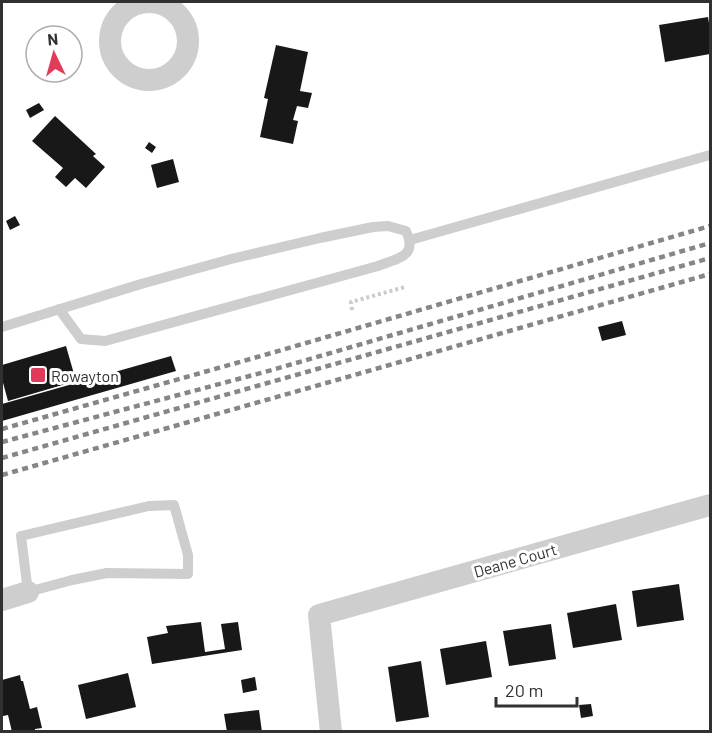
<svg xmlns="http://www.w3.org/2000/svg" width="712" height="733" font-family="Barlow,sans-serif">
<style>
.building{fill:#181818}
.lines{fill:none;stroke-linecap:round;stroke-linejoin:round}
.path{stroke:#cbcbcb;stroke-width:4;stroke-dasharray:3 3;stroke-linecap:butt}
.service{stroke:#cecece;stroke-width:10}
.minor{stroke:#cecece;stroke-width:22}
.rail{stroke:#868686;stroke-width:4.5;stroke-dasharray:6 4.5;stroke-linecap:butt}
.poi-dot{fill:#e03b59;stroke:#fff;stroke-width:2}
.labels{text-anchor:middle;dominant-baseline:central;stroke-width:6;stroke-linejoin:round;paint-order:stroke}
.poi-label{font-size:16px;fill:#313131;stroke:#fff;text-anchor:start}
.street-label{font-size:16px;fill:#313131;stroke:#fff}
</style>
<rect width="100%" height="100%" fill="#fff"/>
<path class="building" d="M 708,17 L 710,29 L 710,54 L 665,62 L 659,25 Z
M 276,45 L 308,52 L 300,91 L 312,93 L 308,108 L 297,106 L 293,120 L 298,121 L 293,144 L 260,137 L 268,99 L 264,98 Z
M 39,103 L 44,110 L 30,118 L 26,110 Z
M 55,116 L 96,154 L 93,156 L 105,167 L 86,188 L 75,178 L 66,187 L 55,177 L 63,168 L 32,141 Z
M 149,142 L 156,147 L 152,153 L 145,148 Z
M 173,159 L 179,182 L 157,188 L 151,165 Z
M 15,216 L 20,225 L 10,230 L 6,221 Z
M 622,321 L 626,335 L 602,341 L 598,327 Z
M 66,346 L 76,381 L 8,401 L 2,379 L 2,365 Z
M 171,356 L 176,371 L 2,421 L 2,404 Z
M 679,584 L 684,620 L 637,627 L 632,591 Z
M 616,604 L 622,640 L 573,648 L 567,613 Z
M 201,622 L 205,652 L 225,649 L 221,624 L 238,622 L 242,650 L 152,664 L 147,637 L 168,633 L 166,626 Z
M 551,624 L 556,659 L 509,666 L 503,631 Z
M 486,641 L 492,677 L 446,685 L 440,649 Z
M 421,661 L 429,717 L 396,722 L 388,667 Z
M 128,673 L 136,707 L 86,719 L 78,685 Z
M 20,675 L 21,681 L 23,681 L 30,709 L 37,707 L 42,728 L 35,729 L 35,732 L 12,732 L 8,715 L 3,716 L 2,680 Z
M 255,677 L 257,690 L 243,693 L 241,680 Z
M 591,704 L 593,716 L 581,718 L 579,705 Z
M 259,710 L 262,732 L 227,732 L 224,714 Z"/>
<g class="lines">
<path class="path" d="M 352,310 L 351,302 L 405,287"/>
<path class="service" d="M 410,240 L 710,155
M 2,327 L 141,284 L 231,259 L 320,238 L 373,227 L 388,226 L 406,231 C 418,257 398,258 378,266 L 105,341 L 81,339 L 59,309
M 174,505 L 188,555 L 188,574 L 107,573 L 72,580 L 28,592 L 21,536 L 149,506 Z"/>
<path class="minor" d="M110 41a39 39 0 1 1 78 0a39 39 0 1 1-78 0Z
M 2,600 L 28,592
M 331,732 L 319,615 L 710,505"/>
<path class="rail" d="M 2,429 L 268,354 L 710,226
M 2,442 L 272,370 L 710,243
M 2,458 L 710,258
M 2,475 L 710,274"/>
</g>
<rect class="poi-dot" x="30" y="367" width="16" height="16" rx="3"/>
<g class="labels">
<g class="poi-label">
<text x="51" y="375">Rowayton</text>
</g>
<g class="street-label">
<text transform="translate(515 560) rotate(-16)">Deane Court</text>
</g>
</g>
<rect width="712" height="733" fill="none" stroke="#313131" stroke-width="6"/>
<g transform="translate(54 54) rotate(355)"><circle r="28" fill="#ffffff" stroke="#adadad" stroke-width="1.5"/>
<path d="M0-4.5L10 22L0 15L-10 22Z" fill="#e03b59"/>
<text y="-9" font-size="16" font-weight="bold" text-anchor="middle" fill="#313131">N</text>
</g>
<path d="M496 697v9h81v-9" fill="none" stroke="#313131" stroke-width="3"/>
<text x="505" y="697" font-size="18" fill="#313131" stroke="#ffffff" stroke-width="4.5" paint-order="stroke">20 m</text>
</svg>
